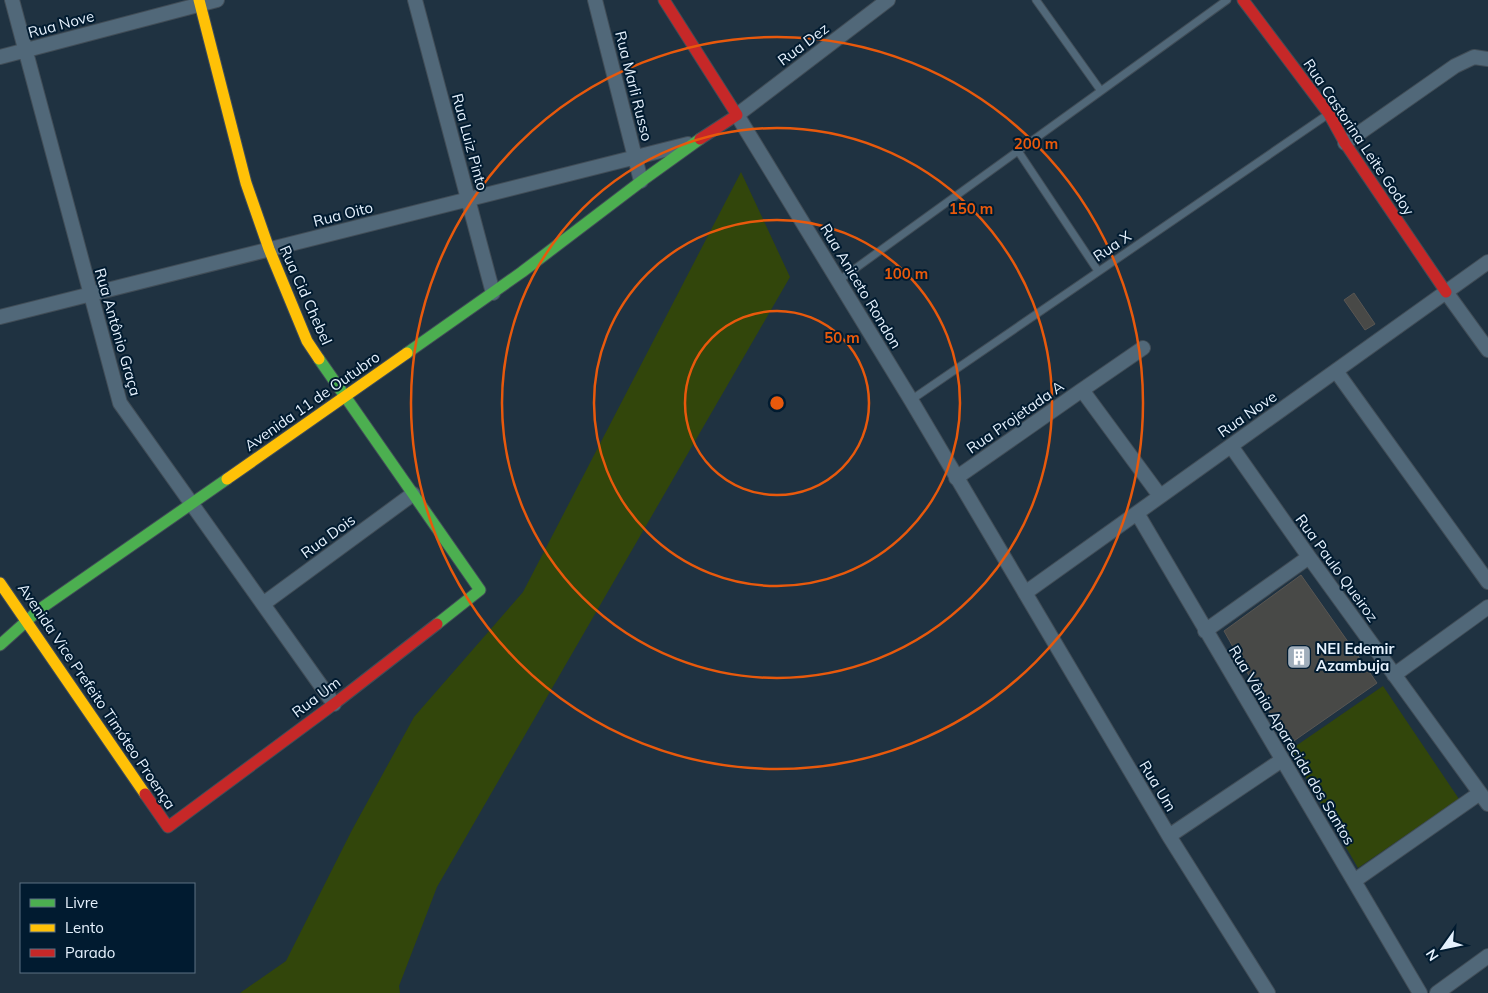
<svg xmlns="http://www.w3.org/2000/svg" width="1488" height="993" font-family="Mulish,sans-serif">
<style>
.green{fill:#32460b}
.building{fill:#484947;stroke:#595652}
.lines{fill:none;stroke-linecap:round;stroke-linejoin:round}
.lane-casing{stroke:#414d57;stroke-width:9}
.street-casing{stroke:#414d57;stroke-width:16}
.fast-casing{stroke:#414d57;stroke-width:13}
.slow-casing{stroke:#414d57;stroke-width:13}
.jam-casing{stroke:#414d57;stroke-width:13}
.lane{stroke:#516879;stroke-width:7}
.street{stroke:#516879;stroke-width:14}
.fast{stroke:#4caf50;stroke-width:11}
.slow{stroke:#ffc107;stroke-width:11}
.jam{stroke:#c62828;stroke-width:11}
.ring{fill:none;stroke:#e8590c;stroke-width:2.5}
.labels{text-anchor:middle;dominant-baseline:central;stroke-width:4;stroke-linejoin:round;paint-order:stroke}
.street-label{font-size:15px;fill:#e5f1fd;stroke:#011b30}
.poi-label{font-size:15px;font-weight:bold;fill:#e5f1fd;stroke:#011b30;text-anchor:start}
.centre{fill:#e8590c;stroke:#011b30;stroke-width:2.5}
.ring-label{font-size:15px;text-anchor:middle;font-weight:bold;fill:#e8590c;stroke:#011b30;stroke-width:4;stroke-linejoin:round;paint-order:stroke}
</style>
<rect width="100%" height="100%" fill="#1f3241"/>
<path class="green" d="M 741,172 L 790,277 L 437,887 L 399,986 L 400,993 L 240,993 L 286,961 L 352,830 L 414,717 L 523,592 Z
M 1383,686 L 1459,799 L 1358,868 L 1290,750 Z"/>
<path class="building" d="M 1354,293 L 1375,324 L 1365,330 L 1344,300 Z
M 1301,575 L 1377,683 L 1288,745 L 1224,631 Z"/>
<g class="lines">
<defs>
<path id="lane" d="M 1036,0 L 1101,91
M 1018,151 L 1098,271
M 838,281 L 1227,0
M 911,400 L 1327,115"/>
<path id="street" d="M 12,0 L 120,403 L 334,704
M 415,0 L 493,293
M 595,0 L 641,181
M 888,0 L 737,115 L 911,400 L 1169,836 L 1268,993
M 0,57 L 217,0
M 1345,143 L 1455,66 L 1474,57 L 1488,59
M 1446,292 L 1488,350
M 0,317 L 688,144
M 1336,371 L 1488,582
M 1082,390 L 1143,348
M 1231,446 L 1309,557 L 1488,804
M 956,478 L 1082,390 L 1160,496
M 1137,513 L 1420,993
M 1025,593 L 1488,262
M 263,604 L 413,494
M 1205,631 L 1309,557
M 1394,675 L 1488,607
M 1169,836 L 1282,760
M 1354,881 L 1480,793
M 1437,993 L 1488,956"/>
<path id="fast" d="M 407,353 L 522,272 L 643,180 L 700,139
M 319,359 L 480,590 L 437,624
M 0,645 L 40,609 L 227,479"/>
<path id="slow" d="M 199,0 L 246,183 L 269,249 L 307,341 L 319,359
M 227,479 L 407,353
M 0,583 L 145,794"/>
<path id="jam" d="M 664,0 L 737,115 L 700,139
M 1243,0 L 1329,114 L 1345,143 L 1446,292
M 145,794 L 168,827 L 334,704 L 437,624"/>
</defs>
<use href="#lane" class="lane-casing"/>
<use href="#street" class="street-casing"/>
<use href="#fast" class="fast-casing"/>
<use href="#slow" class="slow-casing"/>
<use href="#jam" class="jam-casing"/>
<use href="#lane" class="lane"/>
<use href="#street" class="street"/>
<use href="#fast" class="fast"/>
<use href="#slow" class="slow"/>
<use href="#jam" class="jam"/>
</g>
<g class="ring">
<circle cx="777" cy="403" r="92"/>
<circle cx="777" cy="403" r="183"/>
<circle cx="777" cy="403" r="275"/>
<circle cx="777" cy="403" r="366"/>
</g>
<defs>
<symbol id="building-square" viewBox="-11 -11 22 22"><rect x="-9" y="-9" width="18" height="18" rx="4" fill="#a0aebb" stroke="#011b30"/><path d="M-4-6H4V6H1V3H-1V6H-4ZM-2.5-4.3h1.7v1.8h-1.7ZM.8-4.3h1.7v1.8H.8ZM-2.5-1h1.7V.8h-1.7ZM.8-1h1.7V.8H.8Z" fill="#fff"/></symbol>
</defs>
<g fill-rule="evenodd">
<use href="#building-square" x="1285" y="643" width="28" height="28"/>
</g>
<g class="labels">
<g class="street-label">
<text transform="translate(61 24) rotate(-15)">Rua Nove</text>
<text transform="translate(803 44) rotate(-37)">Rua Dez</text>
<text transform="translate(634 86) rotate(76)">Rua Marli Russo</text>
<text transform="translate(1359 137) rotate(56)">Rua Castorina Leite Godoy</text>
<text transform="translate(470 142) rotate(75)">Rua Luiz Pinto</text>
<text transform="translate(343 214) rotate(-14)">Rua Oito</text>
<text transform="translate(1112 246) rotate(-34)">Rua X</text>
<text transform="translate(861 286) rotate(59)">Rua Aniceto Rondon</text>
<text transform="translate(306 295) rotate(66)">Rua Cid Chebel</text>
<text transform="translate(118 332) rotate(74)">Rua Antônio Graça</text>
<text transform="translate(312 401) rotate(-35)">Avenida 11 de Outubro</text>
<text transform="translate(1247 414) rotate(-35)">Rua Nove</text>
<text transform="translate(1015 417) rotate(-35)">Rua Projetada A</text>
<text transform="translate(328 536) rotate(-36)">Rua Dois</text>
<text transform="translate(1337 568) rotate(54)">Rua Paulo Queiroz</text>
<text transform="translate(97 696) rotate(56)">Avenida Vice Prefeito Timóteo Proença</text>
<text transform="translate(316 697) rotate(-37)">Rua Um</text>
<text transform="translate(1292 745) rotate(59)">Rua Vânia Aparecida dos Santos</text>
<text transform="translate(1158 786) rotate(59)">Rua Um</text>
</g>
<g class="poi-label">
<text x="1316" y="648">NEI Edemir<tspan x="1316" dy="17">Azambuja</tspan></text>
</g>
</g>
<circle cx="777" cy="403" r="8" class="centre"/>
<g class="ring-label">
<text x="1036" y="149">200 m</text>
<text x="971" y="214">150 m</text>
<text x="906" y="279">100 m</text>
<text x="842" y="343">50 m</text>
</g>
<rect x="20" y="883" width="175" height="90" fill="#011b30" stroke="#5c7182"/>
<rect x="30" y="899" width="25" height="8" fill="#4caf50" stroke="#5c7182"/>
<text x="65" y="908" font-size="15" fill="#e5f1fd">Livre</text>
<rect x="30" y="924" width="25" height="8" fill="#ffc107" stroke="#5c7182"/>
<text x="65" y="933" font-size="15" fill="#e5f1fd">Lento</text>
<rect x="30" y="949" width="25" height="8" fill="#c62828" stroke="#5c7182"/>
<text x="65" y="958" font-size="15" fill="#e5f1fd">Parado</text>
<g transform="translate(1443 948) rotate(237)" stroke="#011b30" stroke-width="4" paint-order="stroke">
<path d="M0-4L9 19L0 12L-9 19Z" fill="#e5f1fd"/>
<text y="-8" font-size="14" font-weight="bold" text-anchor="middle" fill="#e5f1fd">N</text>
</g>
</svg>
